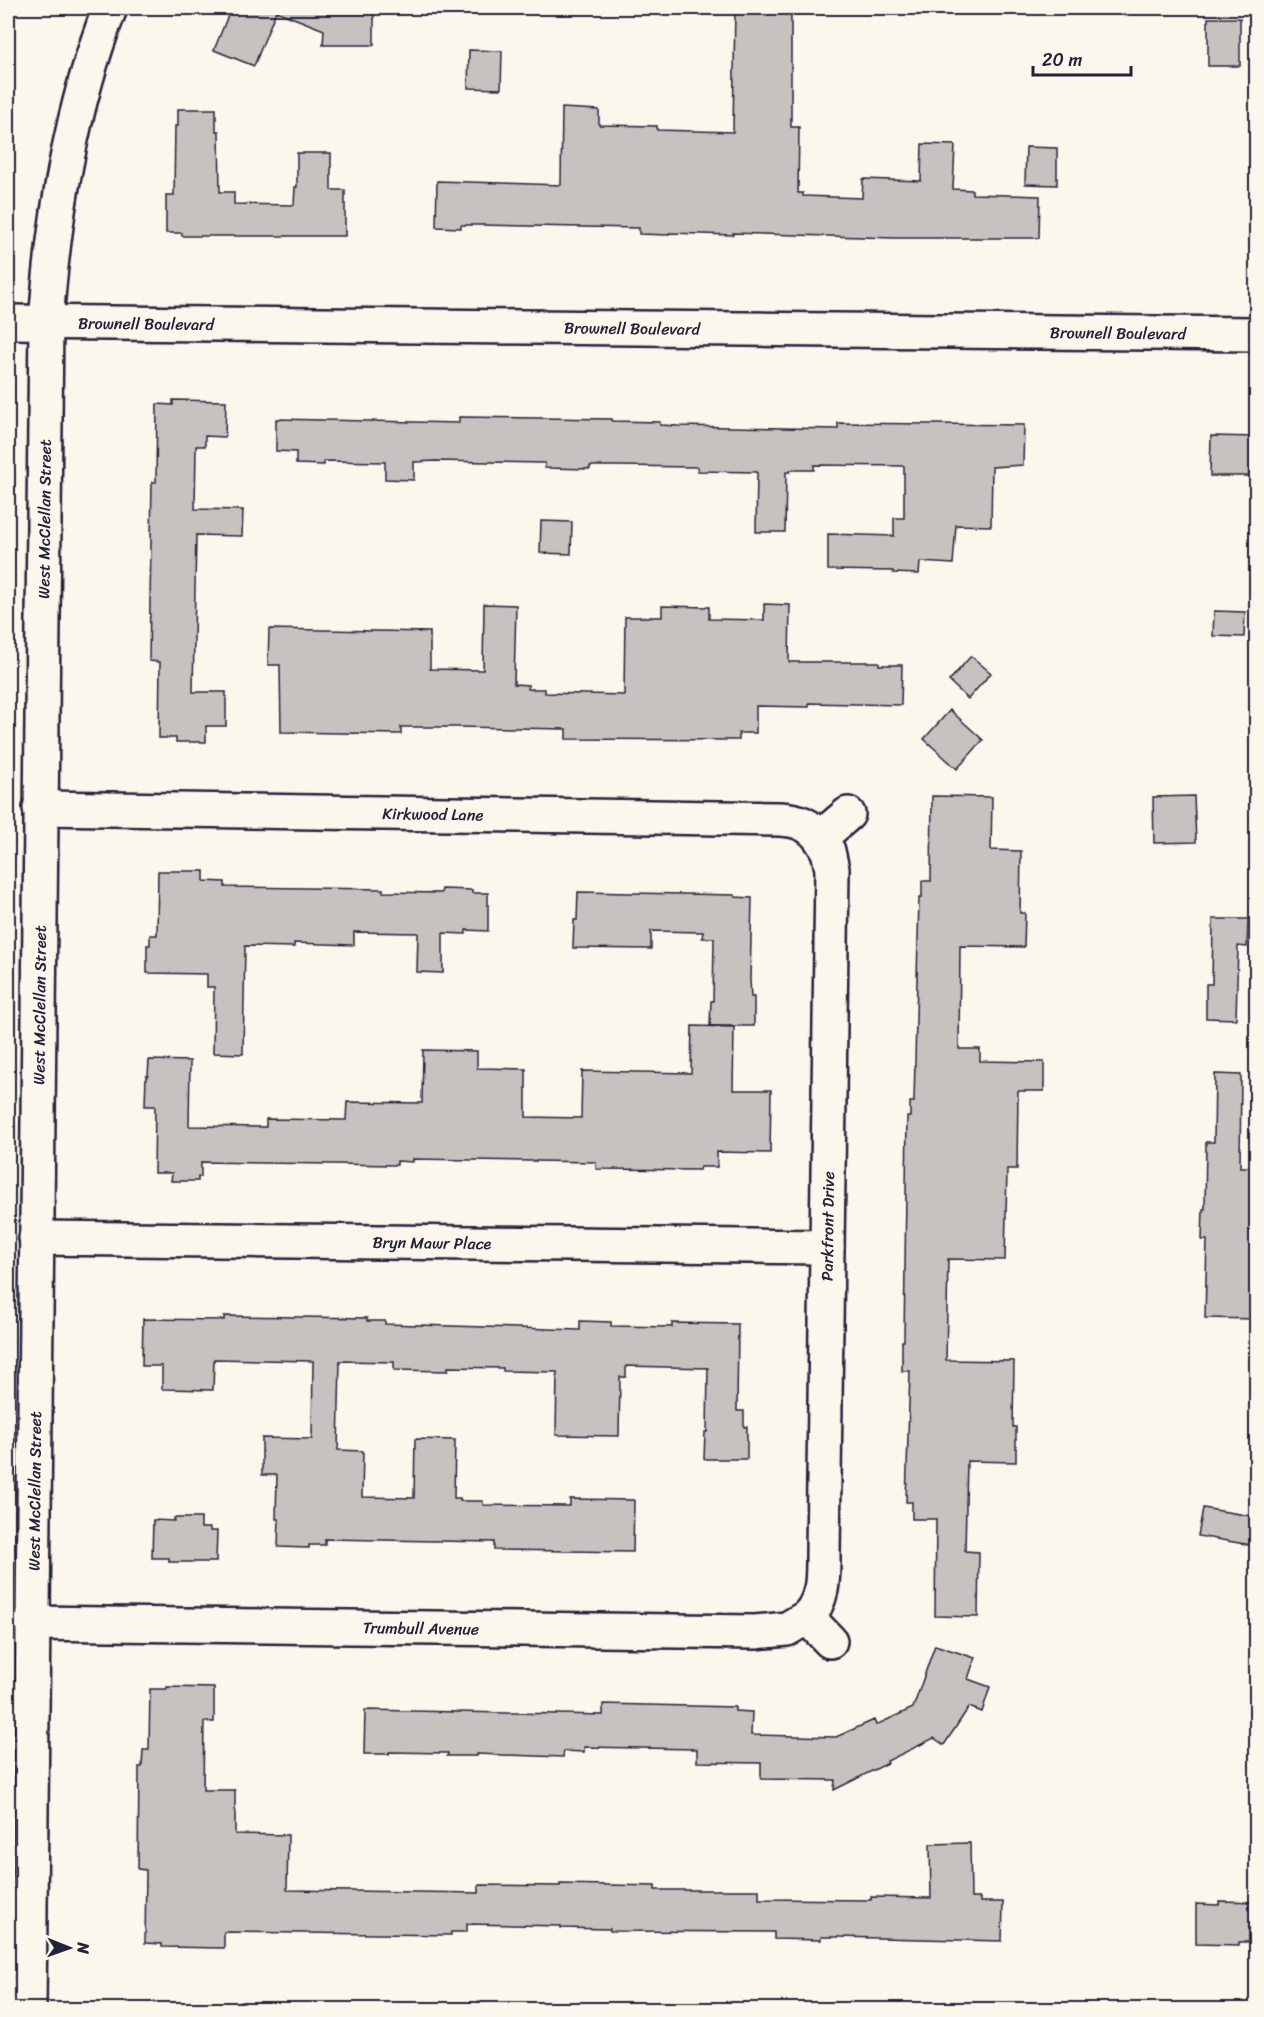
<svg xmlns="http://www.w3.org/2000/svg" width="1264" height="2017" font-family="Sriracha,sans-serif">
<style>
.building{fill:#c6c2c0;stroke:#22223b;stroke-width:1.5}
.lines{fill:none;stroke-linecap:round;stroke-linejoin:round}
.street-casing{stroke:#22223b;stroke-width:38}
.street{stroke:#fbf7ec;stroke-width:33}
.labels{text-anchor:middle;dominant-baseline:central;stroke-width:4.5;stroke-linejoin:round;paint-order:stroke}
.street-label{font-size:16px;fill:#22223b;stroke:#fbf7ec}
</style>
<rect width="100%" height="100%" fill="#fbf7ec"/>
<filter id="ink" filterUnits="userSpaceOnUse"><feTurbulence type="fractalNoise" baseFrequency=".0167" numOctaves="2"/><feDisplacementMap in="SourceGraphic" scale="12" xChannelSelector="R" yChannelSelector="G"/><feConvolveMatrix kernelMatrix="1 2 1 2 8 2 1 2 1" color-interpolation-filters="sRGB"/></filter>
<g filter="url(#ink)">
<path class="building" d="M 231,8 L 374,8 L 374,45 L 323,45 L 324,30 L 276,11 L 254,66 L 214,50 Z
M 735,8 L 791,8 L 791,127 L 799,127 L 798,193 L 803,193 L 803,196 L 862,198 L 863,179 L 921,181 L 922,144 L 955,145 L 953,189 L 972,190 L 972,194 L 1040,196 L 1039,238 L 894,238 L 733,233 L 733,235 L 669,233 L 669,235 L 639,234 L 639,228 L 480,225 L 461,225 L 461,228 L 436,227 L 437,181 L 561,185 L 562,108 L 599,110 L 599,125 L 657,126 L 657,130 L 733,132 Z
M 1208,18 L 1240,18 L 1240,66 L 1208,66 Z
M 469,50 L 502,51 L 501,89 L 468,88 Z
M 178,109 L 216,109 L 216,131 L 219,131 L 220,192 L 234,192 L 234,204 L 294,205 L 295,187 L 297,187 L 297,153 L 331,153 L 331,190 L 345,190 L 345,236 L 182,236 L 182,233 L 166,233 L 166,195 L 174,195 L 175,126 L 178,126 Z
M 1026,147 L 1057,148 L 1057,185 L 1025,184 Z
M 173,400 L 226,401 L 225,437 L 205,436 L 205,446 L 196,446 L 195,509 L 243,510 L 242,536 L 196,535 L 193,692 L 226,692 L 226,726 L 206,726 L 206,742 L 176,742 L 176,738 L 159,738 L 160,662 L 149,661 L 152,482 L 156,482 L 157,404 L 173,405 Z
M 459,417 L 612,419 L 612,421 L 660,422 L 660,425 L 678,426 L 838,429 L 838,423 L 1024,425 L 1023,465 L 992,467 L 991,526 L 956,525 L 953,564 L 920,562 L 919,574 L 893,573 L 893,571 L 828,570 L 828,534 L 894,536 L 894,518 L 904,518 L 904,466 L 814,465 L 814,470 L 791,470 L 790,472 L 786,472 L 785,532 L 756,532 L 757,472 L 698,471 L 698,467 L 616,466 L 590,466 L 590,469 L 545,468 L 545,463 L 436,461 L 414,462 L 414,480 L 385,479 L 385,462 L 324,461 L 324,465 L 296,464 L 296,452 L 276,451 L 276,419 L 459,423 Z
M 1211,436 L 1257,437 L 1257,470 L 1249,470 L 1249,476 L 1210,476 Z
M 541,521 L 572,522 L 571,554 L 540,553 Z
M 484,604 L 516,605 L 514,684 L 528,685 L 528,689 L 545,689 L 545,693 L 624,695 L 625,617 L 662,617 L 662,606 L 709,607 L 709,619 L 764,620 L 764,604 L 790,605 L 789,662 L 879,662 L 879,665 L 902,665 L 901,705 L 809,703 L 809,707 L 756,706 L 756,733 L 739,733 L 739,740 L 566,739 L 566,729 L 456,727 L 401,727 L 401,734 L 281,732 L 280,665 L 268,665 L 269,629 L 430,632 L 430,669 L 483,670 Z
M 1214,611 L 1245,612 L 1244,637 L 1213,636 Z
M 971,656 L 991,673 L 968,699 L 949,681 Z
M 950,710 L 983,740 L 957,769 L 924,739 Z
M 932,796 L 992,797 L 991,850 L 1021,851 L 1020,913 L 1025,913 L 1024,947 L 960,946 L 959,1049 L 980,1049 L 980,1061 L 1044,1062 L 1044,1091 L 1018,1091 L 1017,1169 L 1007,1169 L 1005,1260 L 948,1259 L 946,1360 L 1014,1361 L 1013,1427 L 1016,1427 L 1016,1462 L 967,1461 L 965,1551 L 979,1552 L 978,1617 L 935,1616 L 936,1519 L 912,1519 L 912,1502 L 906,1502 L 910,1371 L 902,1371 L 902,1341 L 904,1341 L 907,1117 L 910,1117 L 910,1102 L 914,1102 L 919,898 L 922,898 L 922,881 L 931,881 Z
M 1194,796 L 1196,842 L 1154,843 L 1153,797 Z
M 158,871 L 204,871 L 204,881 L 225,882 L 225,887 L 383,889 L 383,892 L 441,893 L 442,889 L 472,890 L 472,893 L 488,893 L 488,931 L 466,930 L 466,934 L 443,933 L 443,973 L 417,972 L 418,933 L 354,932 L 354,945 L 294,943 L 294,947 L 245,946 L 243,1054 L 213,1053 L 214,987 L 207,987 L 207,974 L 147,973 L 147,945 L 150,945 L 150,935 L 157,935 Z
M 578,892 L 735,895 L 735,897 L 752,898 L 750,980 L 751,997 L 754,997 L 754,1026 L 710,1026 L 711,1001 L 713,1001 L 714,938 L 702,938 L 703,932 L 651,931 L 651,949 L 573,948 L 574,920 L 577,920 Z
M 1213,919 L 1248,919 L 1247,947 L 1238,946 L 1236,1019 L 1206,1018 L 1206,984 L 1212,984 Z
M 692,1026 L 734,1027 L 733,1090 L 771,1090 L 770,1153 L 717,1152 L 717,1167 L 700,1167 L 699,1170 L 596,1169 L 596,1162 L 413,1159 L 413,1162 L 397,1161 L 397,1165 L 201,1162 L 201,1177 L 198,1177 L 198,1181 L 171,1181 L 172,1173 L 154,1173 L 155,1106 L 145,1106 L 146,1076 L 148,1076 L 149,1060 L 190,1061 L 189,1126 L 266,1127 L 266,1119 L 346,1120 L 347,1102 L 422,1103 L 423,1050 L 477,1051 L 477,1068 L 526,1069 L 526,1117 L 581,1118 L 582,1071 L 691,1073 Z
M 1215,1074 L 1241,1075 L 1240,1167 L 1257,1167 L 1257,1319 L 1205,1318 L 1207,1240 L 1202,1240 L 1203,1209 L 1205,1209 L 1206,1142 L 1214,1142 Z
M 224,1316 L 367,1318 L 367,1321 L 385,1321 L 385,1324 L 580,1330 L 580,1321 L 611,1322 L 611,1326 L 672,1327 L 672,1323 L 738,1324 L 737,1411 L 744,1411 L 744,1427 L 747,1427 L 747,1459 L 704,1459 L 705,1432 L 707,1432 L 708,1368 L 626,1366 L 626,1377 L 620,1377 L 619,1436 L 556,1435 L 557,1372 L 503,1371 L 503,1368 L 448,1367 L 448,1371 L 394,1370 L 394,1362 L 340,1361 L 338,1450 L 363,1451 L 362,1497 L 414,1498 L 415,1439 L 455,1440 L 454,1498 L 460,1498 L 460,1501 L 483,1501 L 483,1505 L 570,1506 L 570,1499 L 634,1500 L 633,1552 L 494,1550 L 494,1542 L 325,1539 L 325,1545 L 309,1545 L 309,1548 L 278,1547 L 279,1519 L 276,1519 L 277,1475 L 262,1475 L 262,1438 L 312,1439 L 313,1361 L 214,1359 L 213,1390 L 162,1389 L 162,1366 L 142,1366 L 143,1319 L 224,1320 Z
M 1203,1508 L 1257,1517 L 1257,1546 L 1198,1536 Z
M 174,1518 L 201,1518 L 201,1528 L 210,1528 L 210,1531 L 217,1531 L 216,1562 L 169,1562 L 169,1558 L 152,1558 L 153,1520 L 174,1521 Z
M 935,1645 L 975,1658 L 968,1679 L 990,1687 L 982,1712 L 969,1707 L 944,1745 L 934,1738 L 887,1761 L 888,1763 L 834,1790 L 835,1780 L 761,1779 L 761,1763 L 697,1762 L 697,1749 L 584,1747 L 584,1752 L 564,1751 L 563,1757 L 476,1754 L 476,1756 L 447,1756 L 448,1753 L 389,1752 L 389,1754 L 364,1754 L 365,1710 L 603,1715 L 603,1704 L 735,1707 L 735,1711 L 752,1712 L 751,1735 L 836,1737 L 874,1720 L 876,1725 L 913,1708 Z
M 167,1687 L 214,1688 L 214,1722 L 204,1722 L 203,1790 L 235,1790 L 235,1834 L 288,1835 L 287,1890 L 479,1893 L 479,1885 L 560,1886 L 560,1884 L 655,1886 L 655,1890 L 759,1890 L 759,1899 L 871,1900 L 871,1897 L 931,1898 L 930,1844 L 970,1843 L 971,1898 L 980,1898 L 980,1902 L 1003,1902 L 1002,1941 L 838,1937 L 821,1937 L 821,1940 L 774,1939 L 774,1932 L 610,1931 L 610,1929 L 561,1928 L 561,1926 L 467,1924 L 467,1932 L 451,1932 L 451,1935 L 224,1932 L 224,1948 L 162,1947 L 162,1944 L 145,1943 L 146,1870 L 138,1869 L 139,1767 L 142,1767 L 143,1750 L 149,1750 L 150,1689 L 167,1689 Z
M 1219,1901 L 1257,1902 L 1257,1942 L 1239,1942 L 1239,1945 L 1196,1944 L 1196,1904 L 1219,1905 Z"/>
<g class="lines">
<defs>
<g id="street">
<path id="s1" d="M 8,322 L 1256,334"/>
<path id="s2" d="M 40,808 L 780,819 C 798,820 809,824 820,838"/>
<path id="s3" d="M 36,1238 L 827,1247"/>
<path id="s4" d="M 31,1623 L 755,1632 L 787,1629 L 807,1617"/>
<path id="s5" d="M 830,1641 L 807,1617 C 824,1600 823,1577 823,1554 L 832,869 L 828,851 L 820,838 L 848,814"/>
<path id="s6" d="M 29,2010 L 46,322 C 54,215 71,108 110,8"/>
</g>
</defs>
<use href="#street" class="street-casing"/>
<use href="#street" class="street"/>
</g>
</g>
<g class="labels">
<g class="street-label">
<text stroke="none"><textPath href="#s1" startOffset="138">Brownell Boulevard</textPath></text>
<text stroke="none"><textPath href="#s1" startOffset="624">Brownell Boulevard</textPath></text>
<text stroke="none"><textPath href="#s1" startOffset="1110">Brownell Boulevard</textPath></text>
<text stroke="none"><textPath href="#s6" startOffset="1491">West McClellan Street</textPath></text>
<text stroke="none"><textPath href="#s2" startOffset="393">Kirkwood Lane</textPath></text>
<text stroke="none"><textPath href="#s6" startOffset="1005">West McClellan Street</textPath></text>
<text stroke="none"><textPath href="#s5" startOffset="428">Parkfront Drive</textPath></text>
<text stroke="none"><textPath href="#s3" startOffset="396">Bryn Mawr Place</textPath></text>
<text stroke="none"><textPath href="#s6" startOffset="519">West McClellan Street</textPath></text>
<text stroke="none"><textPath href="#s4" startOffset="390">Trumbull Avenue</textPath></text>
</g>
</g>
<rect width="1264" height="2017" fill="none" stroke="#fbf7ec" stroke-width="30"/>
<rect x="15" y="15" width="1234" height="1987" fill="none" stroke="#22223b" stroke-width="2" filter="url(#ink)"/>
<g transform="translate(69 1948) rotate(91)" stroke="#fbf7ec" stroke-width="4.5" paint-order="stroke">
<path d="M0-4.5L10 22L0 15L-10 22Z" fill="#22223b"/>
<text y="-9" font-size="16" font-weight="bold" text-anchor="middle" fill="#22223b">N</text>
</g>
<path d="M1033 66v9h98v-9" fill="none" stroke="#22223b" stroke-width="3"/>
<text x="1042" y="66" font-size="18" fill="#22223b" stroke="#fbf7ec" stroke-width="4.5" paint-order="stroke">20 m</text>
</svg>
